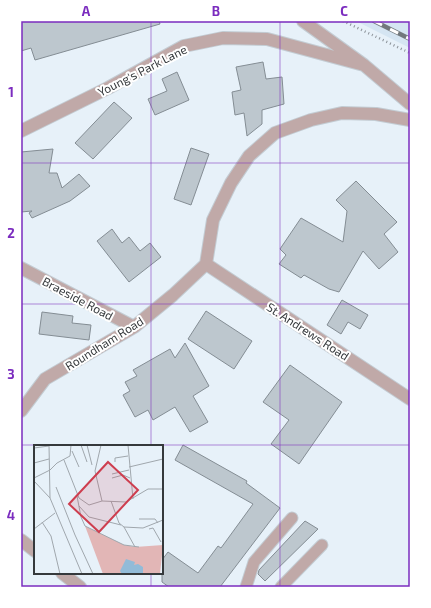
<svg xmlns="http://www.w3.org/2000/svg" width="431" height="608" font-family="'Exo 2',sans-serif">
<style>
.built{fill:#d5e5f2}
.building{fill:#bdc7ce;stroke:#848d94}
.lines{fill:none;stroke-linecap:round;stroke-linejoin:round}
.lane-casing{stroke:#c3ccd3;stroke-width:13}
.street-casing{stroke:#c3ccd3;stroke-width:14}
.path{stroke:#8c9399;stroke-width:2.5;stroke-dasharray:1 3;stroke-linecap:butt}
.lane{stroke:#c0a9a8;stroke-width:11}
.street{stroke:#c0a9a8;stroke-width:12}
.rail-casing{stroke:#72787c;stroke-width:4.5}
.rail{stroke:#fff;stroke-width:3;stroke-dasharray:9;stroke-linecap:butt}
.grid{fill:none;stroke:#7b2cbf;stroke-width:1;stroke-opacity:0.55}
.labels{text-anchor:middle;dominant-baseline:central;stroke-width:4;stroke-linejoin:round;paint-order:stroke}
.street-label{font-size:12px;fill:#35393c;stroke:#fff}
.inset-road{fill:none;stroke:#a0a7ad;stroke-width:1}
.view{fill:#ce3e4f;fill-opacity:0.15;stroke:#ce3e4f;stroke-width:2}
.inset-edge{fill:none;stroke:#35393c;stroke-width:2}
.neatline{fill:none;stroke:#7b2cbf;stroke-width:1.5}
.grid-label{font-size:13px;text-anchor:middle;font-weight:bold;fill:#7b2cbf}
</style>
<rect width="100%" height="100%" fill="#e7f1f9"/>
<path class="built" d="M 356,21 L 410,21 L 410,48 Z"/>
<path class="building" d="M 21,21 L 159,21 L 160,24 L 35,60 L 31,48 L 21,51 Z
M 263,62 L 266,79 L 282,77 L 284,104 L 262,110 L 262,124 L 247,136 L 244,113 L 235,115 L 232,92 L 241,90 L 236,67 Z
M 177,72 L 189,100 L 155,115 L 148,99 L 167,91 L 162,79 Z
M 114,102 L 132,118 L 93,159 L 75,143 Z
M 191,148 L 209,154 L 191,205 L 174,199 Z
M 53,149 L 49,173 L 57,173 L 62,188 L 79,174 L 90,186 L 70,201 L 32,218 L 29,213 L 32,211 L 21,212 L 21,152 Z
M 356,181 L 397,222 L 384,234 L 398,252 L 379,269 L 363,251 L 339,292 L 329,289 L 304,275 L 301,278 L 279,264 L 286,255 L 280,249 L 301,218 L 343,242 L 347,211 L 336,200 Z
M 112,229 L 122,243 L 129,237 L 140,251 L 150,243 L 161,257 L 129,282 L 97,241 Z
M 342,300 L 368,315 L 360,329 L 348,322 L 341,334 L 327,325 Z
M 206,311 L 252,341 L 234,369 L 188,339 Z
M 42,312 L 73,316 L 72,323 L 91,325 L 89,340 L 39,334 Z
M 185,343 L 209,386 L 193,396 L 208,422 L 190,432 L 175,407 L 153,420 L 148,410 L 135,417 L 123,395 L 130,391 L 125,382 L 137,376 L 133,370 L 170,349 L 175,358 Z
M 290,365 L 342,402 L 299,464 L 271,444 L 289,420 L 263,402 Z
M 183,445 L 247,481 L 246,483 L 280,508 L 220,587 L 169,587 L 162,582 L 162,560 L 168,552 L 198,573 L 218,546 L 221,548 L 253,504 L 175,460 Z
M 305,521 L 318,529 L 265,581 L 258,574 L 259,570 Z"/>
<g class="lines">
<defs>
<path id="lane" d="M 246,587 L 254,562 L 292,518
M 281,587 L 322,545"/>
<path id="street" d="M 303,21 L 364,65 L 410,104
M 21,131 L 108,88 L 184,46 L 223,38 L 267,39 L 364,65
M 206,264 L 410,399
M 21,268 L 134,327
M 21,411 L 45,379 L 134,327 L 173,295 L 206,264 L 213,220 L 231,183 L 249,156 L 275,133 L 311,120 L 342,113 L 376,114 L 410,120
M 21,540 L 35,551
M 62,573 L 80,587"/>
</defs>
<use href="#lane" class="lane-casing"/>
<use href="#street" class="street-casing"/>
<path class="path" d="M 343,21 L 410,53"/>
<use href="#lane" class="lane"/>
<use href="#street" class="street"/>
<defs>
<path id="rail" d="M 374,21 L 410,39"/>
</defs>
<use href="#rail" class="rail-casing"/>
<use href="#rail" class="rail"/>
</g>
<path class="grid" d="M 151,21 L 151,446M 280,21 L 280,587M 21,163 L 410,163M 21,304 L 410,304M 21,445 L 410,445M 151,573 L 151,587"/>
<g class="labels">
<g class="street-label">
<text transform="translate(142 70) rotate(-27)">Young's Park Lane</text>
<text transform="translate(78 298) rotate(28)">Braeside Road</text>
<text transform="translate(308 331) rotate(33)">St. Andrews Road</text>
<text transform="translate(104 343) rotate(-32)">Roundham Road</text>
</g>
</g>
<g transform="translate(34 445)">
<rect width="129" height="129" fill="#e7f1f9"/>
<path d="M 51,81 L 90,100 L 101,102 L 129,100 L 126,129 L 69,129 Z" fill="#e2b6b6"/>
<path d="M 92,114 L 101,117 L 100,120 L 104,119 L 109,122 L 109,129 L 88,129 L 86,126 Z" fill="#92bbd8"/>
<path class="inset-road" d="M 15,0 L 16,53 L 48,129M 47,0 L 53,17M 53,0 L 58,20M 67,0 L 61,26 L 68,56M 94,0 L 99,54M 0,3 L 15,1M 38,6 L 45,22M 30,15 L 45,53 L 55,60 L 68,56 L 92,57 L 114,44 L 129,44M 81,17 L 81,13 L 94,11M 0,18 L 15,14M 95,22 L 129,14M 16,25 L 23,18 L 36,11 L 37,0M 78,29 L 95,25M 0,33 L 16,25M 78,33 L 89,30 L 96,33M 0,36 L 16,53M 22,42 L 41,90 L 59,129M 43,51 L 47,72 L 51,81 L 90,100 L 105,102M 77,56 L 85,78 L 90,82 L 101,102M 45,61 L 55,72 L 87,80M 105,74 L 121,74 L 124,78M 8,77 L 17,91 L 26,129M 90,82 L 109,83 L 129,75M 0,84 L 21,68M 115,84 L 119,83 L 127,97"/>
<path class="view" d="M 74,17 L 104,45 L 65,87 L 35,59 Z"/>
<rect width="129" height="129" class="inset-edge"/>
</g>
<rect width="431" height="608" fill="none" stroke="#ffffff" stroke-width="44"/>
<rect x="22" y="22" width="387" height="564" class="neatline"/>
<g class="grid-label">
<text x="86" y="16">A</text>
<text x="216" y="16">B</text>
<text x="344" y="16">C</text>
<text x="11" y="97">1</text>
<text x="11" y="238">2</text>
<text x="11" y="379">3</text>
<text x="11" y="520">4</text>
</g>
</svg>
